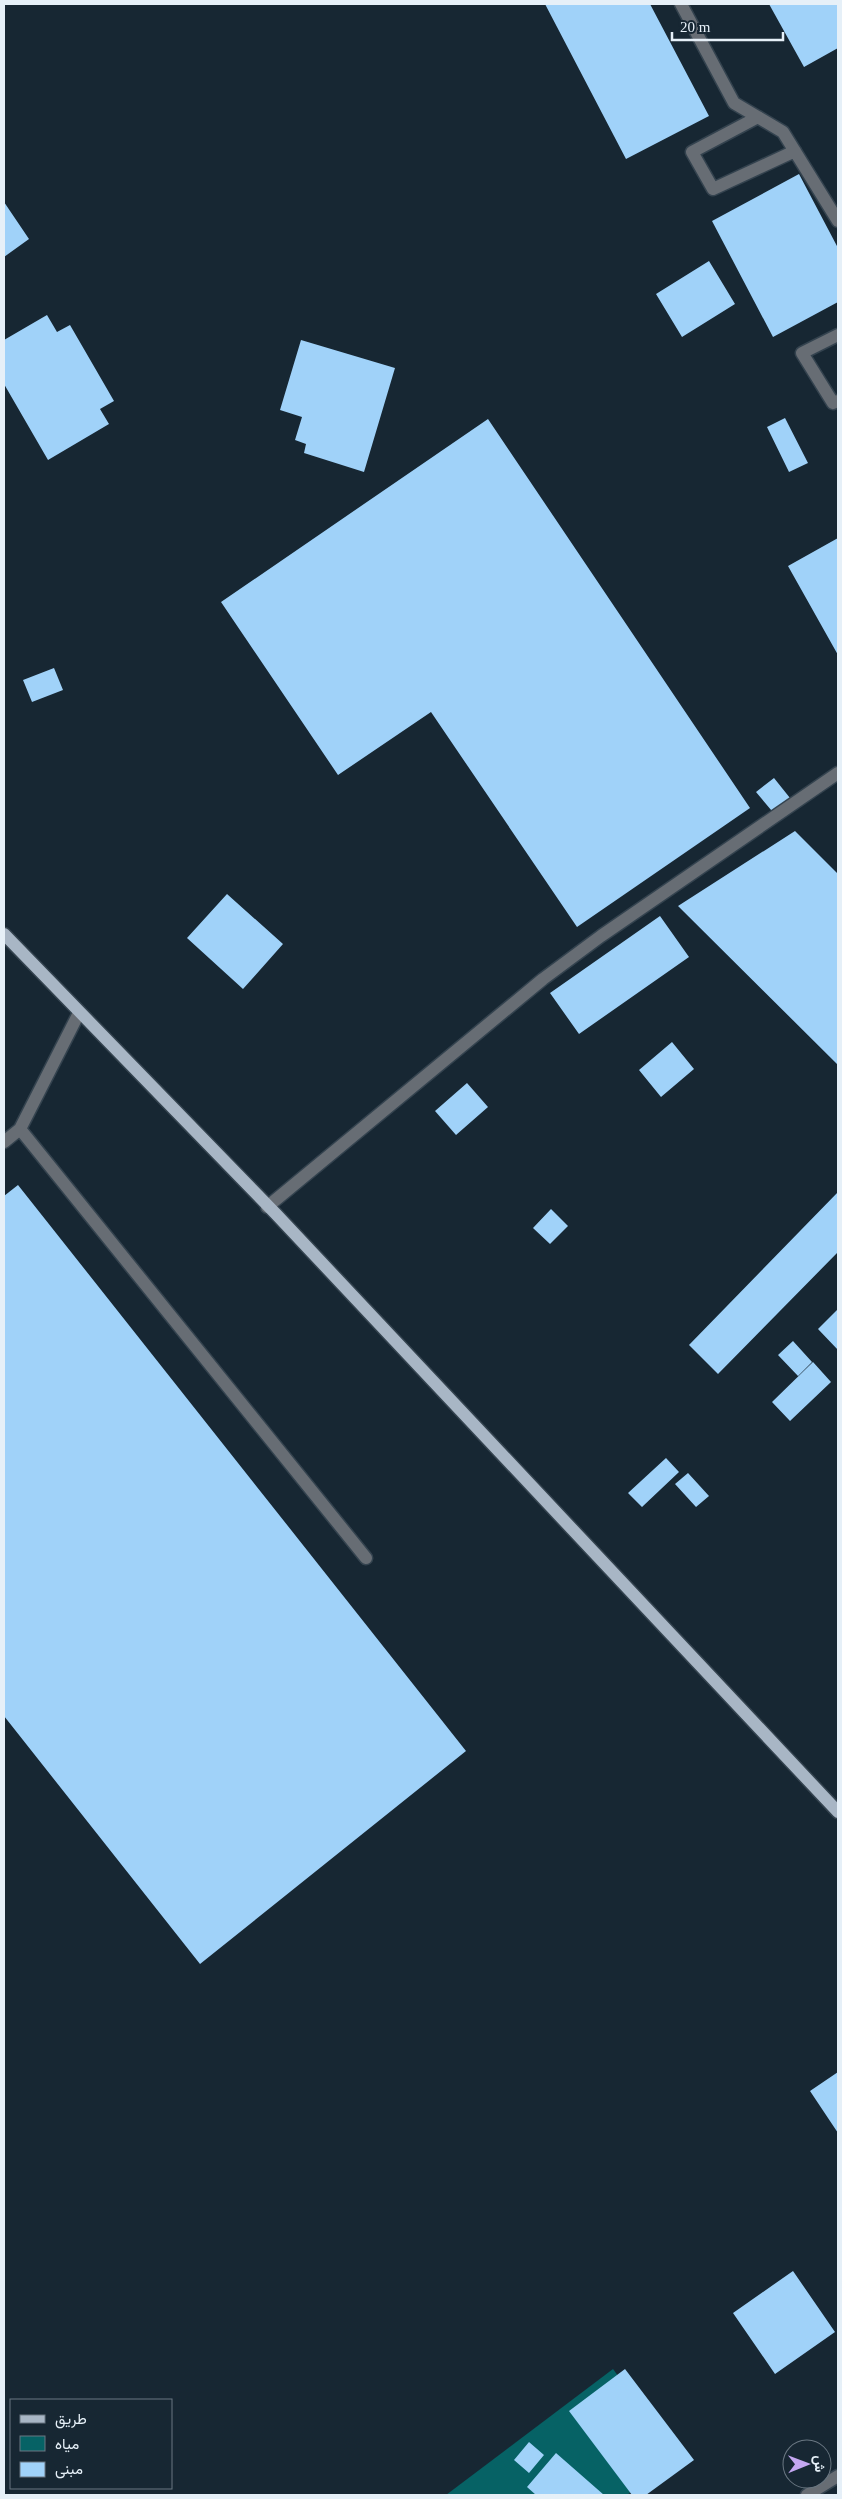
<svg xmlns="http://www.w3.org/2000/svg" width="842" height="2499" font-family="'Times New Roman',Vazirmatn,serif">
<style>
.water{fill:#066265}
.building{fill:#a0d2f9}
.lines{fill:none;stroke-linecap:round;stroke-linejoin:round}
.service-casing{stroke:#34434f;stroke-width:15}
.minor-casing{stroke:#34434f;stroke-width:15}
.primary-casing{stroke:#34434f;stroke-width:15}
.service{stroke:#676d74;stroke-width:12}
.minor{stroke:#676d74;stroke-width:12}
.primary{stroke:#a8b6c5;stroke-width:12}
</style>
<rect width="100%" height="100%" fill="#172733"/>
<path class="water" d="M 613,2369 L 678,2457 L 627,2495 L 446,2495 Z"/>
<path class="building" d="M 545,4 L 650,4 L 709,116 L 626,159 Z
M 769,4 L 838,4 L 838,48 L 804,67 Z
M 799,174 L 838,248 L 838,302 L 773,337 L 712,221 Z
M 4,202 L 29,239 L 4,257 Z
M 709,261 L 735,304 L 682,337 L 656,294 Z
M 47,315 L 57,332 L 70,325 L 114,401 L 100,409 L 109,424 L 48,460 L 4,384 L 4,340 Z
M 301,340 L 395,368 L 364,472 L 304,453 L 306,444 L 295,440 L 302,417 L 280,410 Z
M 785,418 L 808,463 L 789,472 L 767,427 Z
M 488,419 L 750,808 L 577,927 L 431,712 L 338,775 L 221,602 Z
M 838,538 L 838,655 L 788,566 Z
M 54,668 L 63,690 L 32,702 L 23,680 Z
M 774,778 L 794,803 L 777,817 L 756,792 Z
M 795,831 L 838,874 L 838,1065 L 678,906 Z
M 227,894 L 283,944 L 243,989 L 187,938 Z
M 660,916 L 689,957 L 579,1034 L 550,993 Z
M 672,1042 L 694,1069 L 661,1097 L 639,1070 Z
M 467,1083 L 488,1107 L 456,1135 L 435,1111 Z
M 18,1185 L 466,1751 L 200,1964 L 4,1716 L 4,1196 Z
M 838,1192 L 838,1252 L 718,1374 L 689,1345 Z
M 551,1209 L 568,1226 L 550,1244 L 533,1228 Z
M 838,1309 L 838,1350 L 818,1329 Z
M 793,1341 L 812,1362 L 798,1376 L 778,1355 Z
M 813,1362 L 831,1382 L 790,1421 L 772,1402 Z
M 666,1458 L 679,1472 L 642,1507 L 628,1493 Z
M 688,1473 L 709,1496 L 696,1507 L 675,1484 Z
M 838,2072 L 838,2133 L 810,2091 Z
M 793,2271 L 835,2332 L 775,2374 L 733,2313 Z
M 625,2369 L 694,2460 L 646,2495 L 632,2495 L 569,2411 Z
M 529,2442 L 544,2455 L 529,2473 L 514,2460 Z
M 556,2453 L 604,2495 L 536,2495 L 527,2487 Z"/>
<g class="lines">
<defs>
<path id="service" d="M 681,4 L 734,103 L 783,132 L 838,221
M 758,117 L 692,152 L 713,189 L 795,151
M 838,335 L 802,353 L 833,403 L 838,401
M 20,1129 L 366,1558
M 4,1142 L 20,1129 L 79,1013
M 807,2495 L 838,2476"/>
<path id="minor" d="M 267,1207 L 543,979 L 601,936 L 838,773"/>
<path id="primary" d="M 4,934 L 276,1214 L 838,1812"/>
</defs>
<use href="#service" class="service-casing"/>
<use href="#minor" class="minor-casing"/>
<use href="#primary" class="primary-casing"/>
<use href="#service" class="service"/>
<use href="#minor" class="minor"/>
<use href="#primary" class="primary"/>
</g>
<rect width="842" height="2499" fill="none" stroke="#e6f0f8" stroke-width="10"/>
<rect x="10" y="2399" width="162" height="90" fill="#172733" stroke="#6a7782"/>
<rect x="20" y="2415" width="25" height="8" fill="#a8b6c5" stroke="#6a7782"/>
<text x="55" y="2424" font-size="15" fill="#e6f0f8">طريق</text>
<rect x="20" y="2436" width="25" height="15" fill="#066265" stroke="#6a7782"/>
<text x="55" y="2449" font-size="15" fill="#e6f0f8">مياه</text>
<rect x="20" y="2462" width="25" height="15" fill="#a0d2f9" stroke="#6a7782"/>
<text x="55" y="2474" font-size="15" fill="#e6f0f8">مبنى</text>
<g transform="translate(807 2464) rotate(89)"><circle r="24" fill="#172733" stroke="#6a7782"/>
<path d="M0-4L9 19L0 12L-9 19Z" fill="#c4a7f1"/>
<text y="-8" font-size="14" font-weight="bold" text-anchor="middle" fill="#e6f0f8">ش</text>
</g>
<path d="M672 32v8h111v-8" fill="none" stroke="#e6f0f8" stroke-width="2.5"/>
<text x="680" y="32" font-size="15" fill="#e6f0f8" stroke="#172733" stroke-width="4" paint-order="stroke">20 m</text>
</svg>
